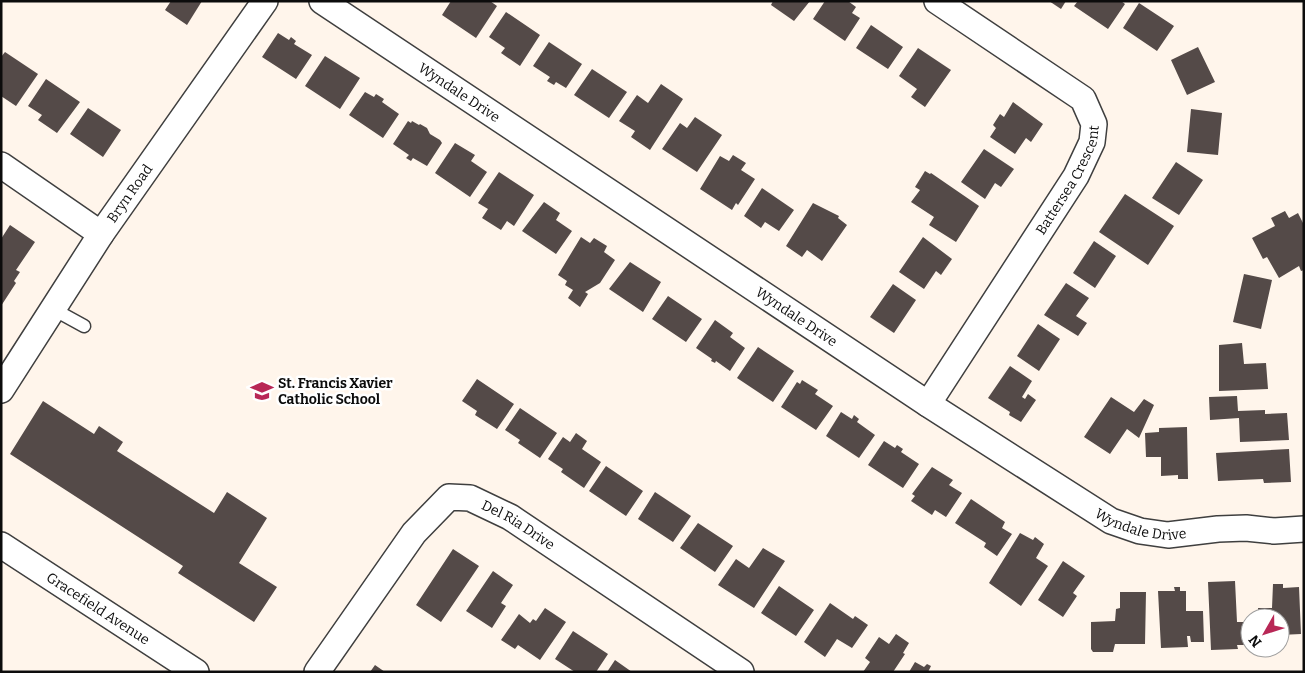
<svg xmlns="http://www.w3.org/2000/svg" width="1305" height="673" font-family="Bitter,serif">
<style>
.building{fill:#544a48}
.lines{fill:none;stroke-linecap:round;stroke-linejoin:round}
.lane-casing{stroke:#3f3f3f;stroke-width:15}
.street-casing{stroke:#3f3f3f;stroke-width:28}
.lane{stroke:#fff;stroke-width:12}
.street{stroke:#fff;stroke-width:25}
.labels{text-anchor:middle;dominant-baseline:central;stroke-width:5;stroke-linejoin:round;paint-order:stroke}
.street-label{font-size:14px;fill:#0c0c0c;stroke:#fff}
.poi-label{font-size:14px;font-weight:bold;fill:#0c0c0c;stroke:#fff;text-anchor:start}
</style>
<rect width="100%" height="100%" fill="#fff5eb"/>
<path class="building" d="M 171,1 L 202,1 L 187,25 L 165,10 Z
M 451,1 L 490,1 L 497,6 L 476,38 L 442,15 Z
M 773,1 L 810,1 L 794,21 L 771,5 Z
M 825,1 L 848,1 L 856,7 L 852,13 L 860,18 L 845,41 L 813,19 Z
M 1049,1 L 1066,1 L 1061,9 Z
M 1078,1 L 1121,1 L 1125,4 L 1108,29 L 1074,6 Z
M 1139,3 L 1174,26 L 1157,51 L 1123,28 Z
M 506,12 L 540,35 L 520,66 L 501,53 L 505,48 L 489,37 Z
M 871,25 L 903,47 L 888,69 L 856,48 Z
M 278,33 L 289,40 L 291,37 L 296,41 L 294,44 L 312,55 L 296,79 L 262,57 Z
M 549,42 L 582,64 L 566,88 L 556,82 L 554,85 L 547,81 L 550,77 L 533,66 Z
M 1198,47 L 1215,82 L 1187,95 L 1171,60 Z
M 918,48 L 951,70 L 925,107 L 911,97 L 917,89 L 899,76 Z
M 5,52 L 38,74 L 16,106 L 1,96 L 1,57 Z
M 325,56 L 360,78 L 340,109 L 305,86 Z
M 592,69 L 627,92 L 609,118 L 574,95 Z
M 46,79 L 80,102 L 57,133 L 38,120 L 42,115 L 28,106 Z
M 661,84 L 683,99 L 650,150 L 631,137 L 635,131 L 619,121 L 637,95 L 648,103 Z
M 365,92 L 374,97 L 376,94 L 384,99 L 382,102 L 399,114 L 383,138 L 349,115 Z
M 1013,102 L 1043,124 L 1031,142 L 1026,138 L 1015,154 L 990,137 L 996,128 L 993,125 L 1000,114 L 1004,117 Z
M 88,108 L 121,130 L 103,157 L 70,134 Z
M 1191,109 L 1222,113 L 1218,155 L 1187,152 Z
M 695,117 L 722,135 L 697,172 L 662,149 L 680,123 L 687,128 Z
M 408,121 L 411,123 L 412,121 L 419,125 L 420,124 L 427,128 L 430,134 L 440,140 L 442,143 L 427,166 L 413,158 L 411,161 L 406,158 L 409,155 L 393,144 Z
M 455,143 L 475,155 L 471,161 L 487,172 L 470,197 L 435,173 Z
M 984,149 L 1014,169 L 1001,187 L 995,183 L 985,199 L 961,182 Z
M 733,155 L 746,163 L 741,170 L 755,179 L 738,205 L 736,203 L 732,210 L 700,189 L 720,156 L 729,161 Z
M 1176,162 L 1203,180 L 1179,215 L 1152,198 Z
M 925,171 L 930,174 L 931,173 L 979,206 L 956,242 L 929,225 L 934,217 L 911,202 L 920,190 L 915,187 Z
M 499,172 L 534,195 L 514,226 L 507,221 L 501,230 L 482,218 L 488,209 L 478,203 Z
M 762,188 L 794,210 L 779,231 L 765,222 L 761,228 L 744,216 Z
M 1125,194 L 1174,226 L 1148,265 L 1099,232 Z
M 544,202 L 560,213 L 556,220 L 572,231 L 556,254 L 522,231 Z
M 813,203 L 839,216 L 838,218 L 847,225 L 822,261 L 807,250 L 802,257 L 786,246 Z
M 1285,211 L 1289,218 L 1298,213 L 1304,225 L 1304,270 L 1301,271 L 1299,266 L 1279,278 L 1267,257 L 1263,259 L 1252,238 L 1275,226 L 1271,218 Z
M 10,225 L 35,242 L 16,270 L 20,272 L 14,281 L 16,283 L 1,306 L 1,239 Z
M 581,237 L 590,243 L 594,238 L 607,246 L 604,252 L 615,260 L 600,283 L 585,292 L 588,294 L 580,307 L 568,298 L 573,290 L 565,285 L 567,281 L 558,275 Z
M 923,237 L 952,259 L 941,275 L 936,271 L 924,289 L 899,272 Z
M 1094,241 L 1116,256 L 1095,288 L 1073,273 Z
M 630,262 L 661,282 L 643,312 L 609,289 Z
M 1244,274 L 1272,280 L 1261,329 L 1233,322 Z
M 1066,283 L 1089,298 L 1076,316 L 1087,323 L 1078,336 L 1044,315 Z
M 893,284 L 916,300 L 894,333 L 870,317 Z
M 668,296 L 702,319 L 686,342 L 652,319 Z
M 715,320 L 733,333 L 730,337 L 745,348 L 730,371 L 716,361 L 715,363 L 711,361 L 712,359 L 696,348 Z
M 1038,324 L 1060,339 L 1039,371 L 1017,356 Z
M 1242,343 L 1244,364 L 1266,363 L 1268,389 L 1219,391 L 1219,345 Z
M 758,347 L 794,371 L 773,402 L 737,378 Z
M 1010,366 L 1032,381 L 1022,397 L 1025,399 L 1028,394 L 1036,400 L 1021,422 L 1009,415 L 1010,412 L 988,398 Z
M 477,379 L 514,404 L 497,429 L 475,415 L 477,411 L 462,401 Z
M 802,380 L 818,390 L 815,394 L 833,406 L 816,430 L 781,407 L 797,382 L 800,384 Z
M 1237,396 L 1238,411 L 1265,410 L 1265,414 L 1287,413 L 1289,440 L 1240,442 L 1239,418 L 1210,420 L 1209,397 Z
M 1111,397 L 1134,412 L 1144,399 L 1154,405 L 1139,438 L 1127,429 L 1110,454 L 1084,437 Z
M 43,401 L 94,434 L 99,426 L 123,442 L 117,451 L 214,513 L 227,492 L 267,518 L 239,563 L 277,587 L 254,622 L 178,573 L 183,566 L 10,454 Z
M 520,408 L 557,433 L 540,458 L 518,443 L 520,440 L 505,430 Z
M 841,412 L 852,419 L 854,415 L 859,419 L 857,422 L 875,435 L 859,458 L 826,436 Z
M 1187,427 L 1188,479 L 1178,479 L 1178,475 L 1161,476 L 1161,457 L 1146,457 L 1145,433 L 1159,432 L 1159,428 Z
M 576,433 L 587,441 L 582,449 L 601,462 L 584,488 L 561,472 L 563,469 L 548,459 L 563,437 L 570,442 Z
M 884,441 L 895,448 L 897,445 L 903,449 L 901,452 L 919,464 L 903,488 L 868,465 Z
M 1289,449 L 1291,482 L 1264,483 L 1263,479 L 1218,481 L 1216,453 Z
M 606,466 L 643,491 L 626,516 L 589,491 Z
M 932,467 L 953,480 L 949,485 L 962,493 L 946,517 L 935,510 L 932,515 L 911,501 L 915,496 L 912,494 Z
M 655,492 L 691,516 L 673,542 L 638,519 Z
M 971,499 L 1005,522 L 1002,528 L 1012,534 L 997,556 L 984,547 L 986,543 L 955,523 Z
M 698,523 L 733,546 L 715,572 L 680,548 Z
M 1020,533 L 1033,540 L 1035,537 L 1044,544 L 1036,558 L 1048,566 L 1021,606 L 989,583 Z
M 763,548 L 785,561 L 754,608 L 718,585 L 736,559 L 749,568 Z
M 453,549 L 479,566 L 441,622 L 416,605 Z
M 1063,561 L 1085,576 L 1073,593 L 1077,596 L 1063,617 L 1038,600 Z
M 493,571 L 513,585 L 501,603 L 506,606 L 492,628 L 466,611 Z
M 1235,581 L 1237,622 L 1250,622 L 1250,645 L 1237,645 L 1238,649 L 1211,650 L 1208,582 Z
M 1273,584 L 1283,584 L 1283,588 L 1299,587 L 1301,634 L 1280,635 L 1280,618 L 1259,618 L 1258,608 L 1272,608 Z
M 779,586 L 814,610 L 796,636 L 761,613 Z
M 1174,587 L 1180,587 L 1180,591 L 1186,591 L 1186,611 L 1203,611 L 1204,642 L 1191,642 L 1190,636 L 1187,636 L 1188,647 L 1161,648 L 1158,591 L 1175,591 Z
M 1120,592 L 1146,592 L 1145,644 L 1115,644 L 1113,652 L 1093,652 L 1091,649 L 1091,622 L 1115,621 L 1116,609 L 1120,608 Z
M 830,603 L 853,619 L 855,616 L 868,625 L 852,648 L 837,639 L 825,657 L 804,642 Z
M 545,608 L 566,622 L 540,660 L 518,645 L 515,649 L 501,640 L 519,614 L 530,623 L 533,619 L 536,621 Z
M 573,631 L 608,654 L 596,672 L 575,672 L 555,659 Z
M 896,634 L 909,643 L 903,653 L 905,654 L 893,672 L 863,672 L 870,662 L 865,658 L 879,637 L 889,644 Z
M 615,660 L 632,672 L 607,672 Z
M 915,662 L 924,667 L 927,664 L 931,666 L 928,672 L 909,672 Z
M 375,665 L 385,672 L 370,672 Z"/>
<g class="lines">
<defs>
<path id="lane" d="M 53,309 L 84,326"/>
<g id="street">
<path id="s1" d="M 322,1 L 928,404 L 1111,521 L 1140,531 L 1168,535 L 1218,529 L 1246,528 L 1274,531 L 1304,529"/>
<path d="M 1,165 L 101,234"/>
<path id="s2" d="M 1,390 L 101,234 L 265,1"/>
<path id="s3" d="M 928,404 L 1076,176 L 1092,142 L 1094,124 L 1083,99 L 937,1"/>
<path id="s4" d="M 1,545 L 196,672"/>
<path id="s5" d="M 317,672 L 414,533 L 449,497 L 470,498 L 510,517 L 741,672"/>
</g>
</defs>
<use href="#lane" class="lane-casing"/>
<use href="#street" class="street-casing"/>
<use href="#lane" class="lane"/>
<use href="#street" class="street"/>
</g>
<defs>
<symbol id="school-bare" viewBox="-9 -9 18 18"><path d="M0-5L7-2L0 1L-7-2ZM-4 1L0 2.5L4 1V4Q0 6-4 4Z" fill="#b82756" stroke="#fff" stroke-width="2.5" paint-order="stroke"/></symbol>
</defs>
<g fill-rule="evenodd">
<use href="#school-bare" x="246" y="375" width="32" height="32"/>
</g>
<g class="labels">
<g class="street-label">
<text stroke="none"><textPath href="#s1" startOffset="165">Wyndale Drive</textPath></text>
<text stroke="none"><textPath href="#s3" startOffset="265">Battersea Crescent</textPath></text>
<text stroke="none"><textPath href="#s2" startOffset="235">Bryn Road</textPath></text>
<text stroke="none"><textPath href="#s1" startOffset="570">Wyndale Drive</textPath></text>
<text stroke="none"><textPath href="#s1" startOffset="975">Wyndale Drive</textPath></text>
<text stroke="none"><textPath href="#s5" startOffset="296">Del Ria Drive</textPath></text>
<text stroke="none"><textPath href="#s4" startOffset="116">Gracefield Avenue</textPath></text>
</g>
<g class="poi-label">
<text x="278" y="383">St. Francis Xavier<tspan x="278" dy="16">Catholic School</tspan></text>
</g>
</g>
<rect width="1305" height="673" fill="none" stroke="#0c0c0c" stroke-width="5"/>
<g transform="translate(1265 633) rotate(231)"><circle r="24" fill="#ffffff" stroke="#9e9e9e"/>
<path d="M0-4L9 19L0 12L-9 19Z" fill="#b82756"/>
<text y="-8" font-size="14" font-weight="bold" text-anchor="middle" fill="#0c0c0c">N</text>
</g>
</svg>
